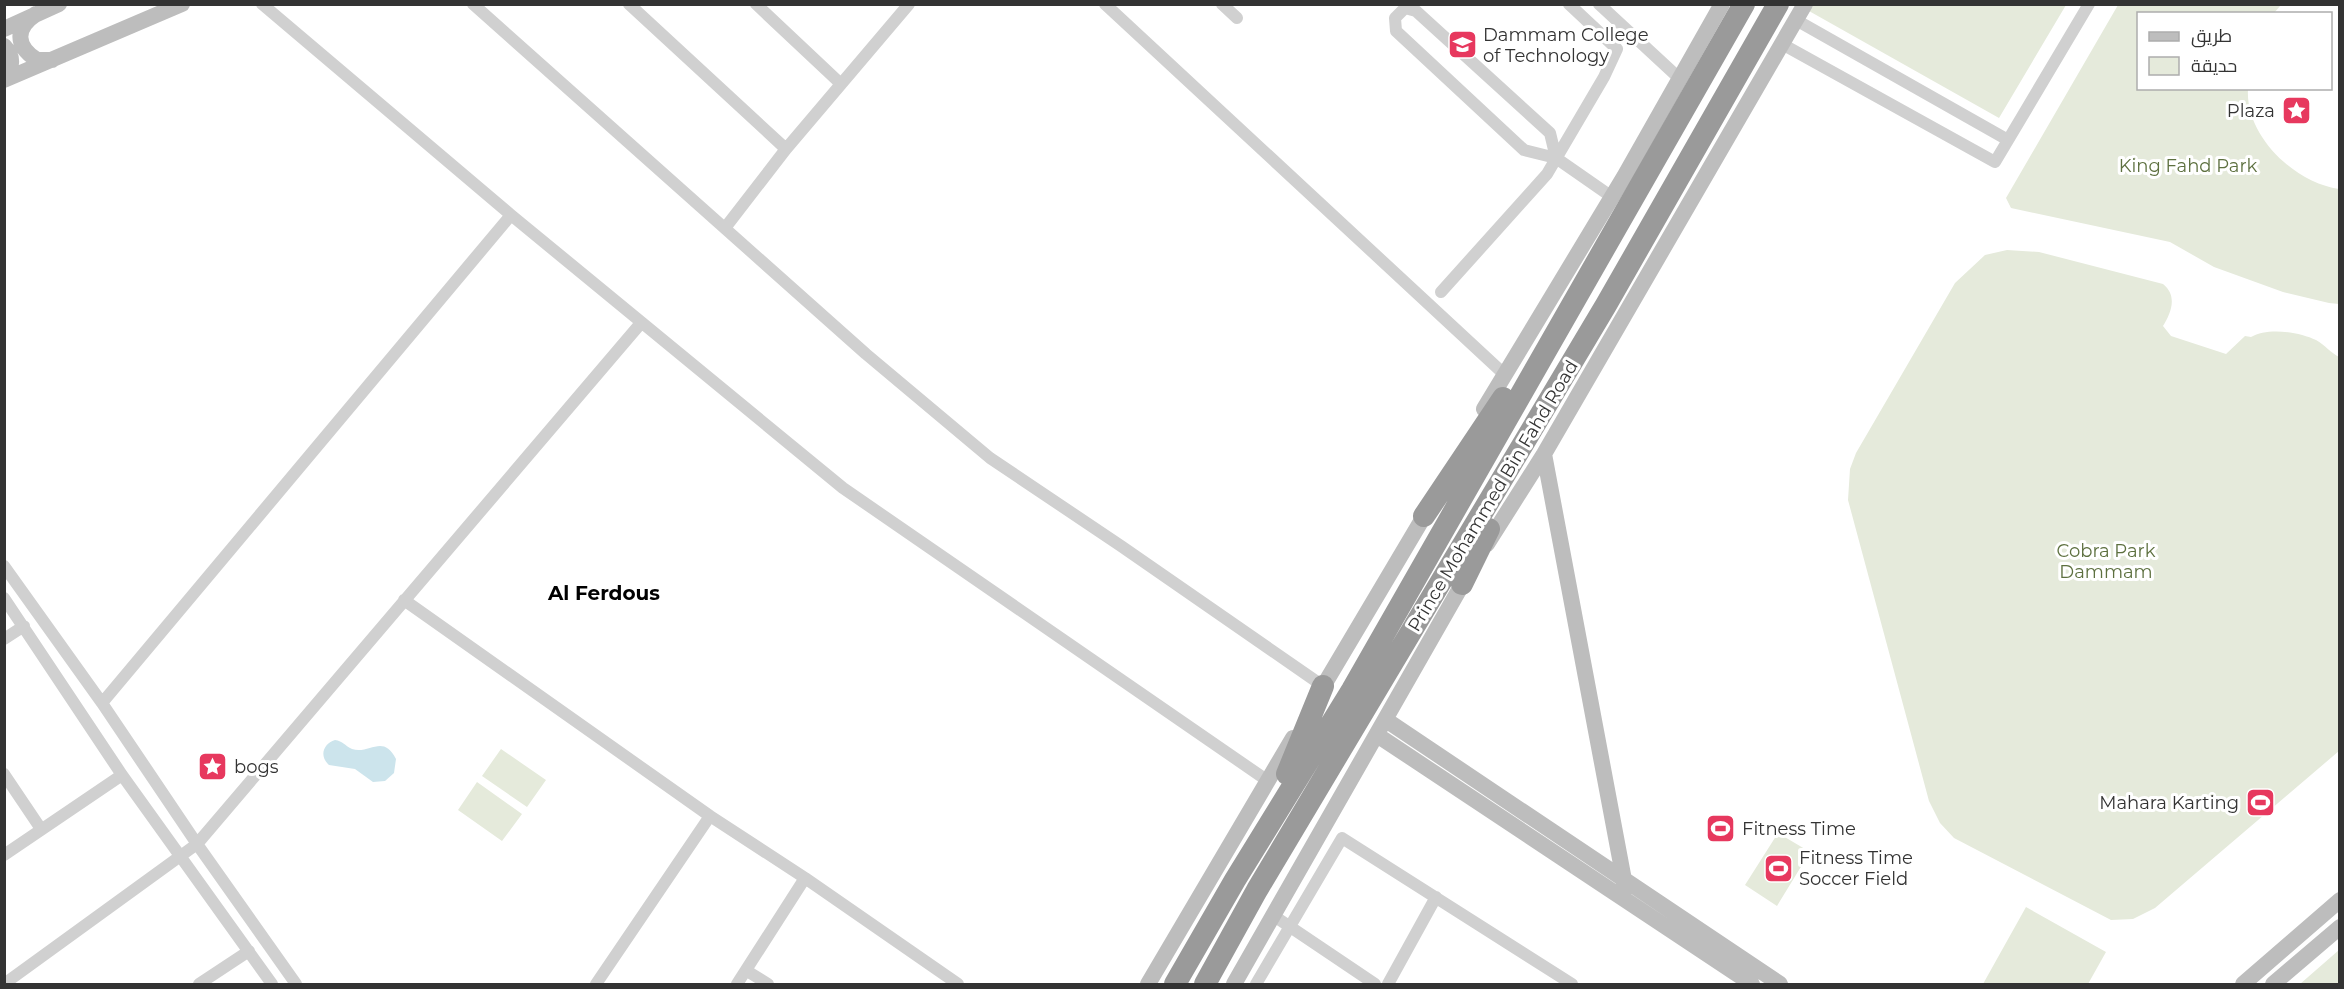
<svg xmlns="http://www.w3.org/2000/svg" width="2344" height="989" font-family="Montserrat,Cairo,sans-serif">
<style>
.green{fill:#e5eadb}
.water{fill:#cce4ec}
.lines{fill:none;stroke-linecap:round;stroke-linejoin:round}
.street{stroke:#d0d0d0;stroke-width:12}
.secondary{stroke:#bdbdbd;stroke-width:16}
.highway{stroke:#9a9a9a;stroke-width:22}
.labels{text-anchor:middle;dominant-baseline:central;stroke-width:6;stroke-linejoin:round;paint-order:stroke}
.poi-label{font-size:18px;fill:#333;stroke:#fff;text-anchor:start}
.park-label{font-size:18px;fill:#5d703f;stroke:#fff}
.street-label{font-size:18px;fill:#333;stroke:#fff}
.neighbourhood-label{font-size:20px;font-weight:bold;fill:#000;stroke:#fff}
</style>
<rect width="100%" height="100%" fill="#fff"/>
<path class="green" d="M 1813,4 L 2066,5 L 1999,118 L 1809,11 Z
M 2118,5 L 2281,5 L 2274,13 L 2138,14 L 2138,88 L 2248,89 C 2245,136 2295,183 2339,189 L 2339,304 L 2329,303 L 2283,292 L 2214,267 L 2170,242 L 2011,208 L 2006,198 Z
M 2007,250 L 2039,252 L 2163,284 C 2178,296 2171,313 2163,326 L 2171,336 L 2226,354 L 2245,336 L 2251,337 C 2268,327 2299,332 2316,340 C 2325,345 2331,353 2339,357 L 2339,751 L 2155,908 L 2133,919 L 2111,920 L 1954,838 L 1940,823 L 1929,801 L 1848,500 L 1850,469 L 1856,453 L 1955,283 L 1985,255 Z
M 501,749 L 546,780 L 527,807 L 482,776 Z
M 477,782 L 522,814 L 502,841 L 458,810 Z
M 1778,833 L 1810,852 L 1777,906 L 1745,885 Z
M 2026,907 L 2106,952 L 2088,984 L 1983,984 Z
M 2339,950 L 2339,984 L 2300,984 Z"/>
<path class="water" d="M 335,740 C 343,741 345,746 352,749 C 369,755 383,733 396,759 L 394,773 L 385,781 L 373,782 L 355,769 L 329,765 C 319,756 323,744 335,740 Z"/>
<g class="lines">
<path class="street" d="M 262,4 L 511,215 L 843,488 L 1268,781
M 473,4 L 866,354 L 990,458 L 1121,546 L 1323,686
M 629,4 L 786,149
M 756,4 L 841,84
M 1105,4 L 1504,374
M 1222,4 L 1237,18
M 1599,4 L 1680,79
M 1796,20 L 2008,140
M 1782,44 L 1995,162 L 2089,4
M 1556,158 L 1524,150 L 1396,31 L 1395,18 L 1405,8 L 1416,11 L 1550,133 L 1556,158 L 1612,197
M 725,228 L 786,149 L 909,4
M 1441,292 L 1547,174 L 1604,77 L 1617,49 L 1569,4
M 4,566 L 102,703 L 197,844 L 296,984
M 4,598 L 122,775 L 272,984
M 404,600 L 710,816
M 4,639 L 24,626
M 102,703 L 511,215
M 4,774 L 41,829
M 4,855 L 122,775
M 1274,916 L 1375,984
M 747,971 L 768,984
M 4,984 L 197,844 L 641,323
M 199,984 L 249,951
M 596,984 L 710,816 L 805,878 L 958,984
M 737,984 L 805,878
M 1256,984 L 1342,838 L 1572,984
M 1388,984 L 1436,897"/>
<path class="secondary" d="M 36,14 C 15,28 15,46 37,60 L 52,60
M 4,29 L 59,4
M 4,46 C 14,56 13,68 4,78
M 4,80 L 182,4
M 1484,409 L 1624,177 L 1722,4
M 1544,454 L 1624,880 L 1623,898
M 1487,544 L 1544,454 L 1805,4
M 1318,695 L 1429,508
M 1386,720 L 1780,984
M 1377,735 L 1752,984
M 1148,984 L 1293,738
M 1234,984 L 1467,576
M 2243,984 L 2340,900
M 2273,984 L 2340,927"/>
<path class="highway" d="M 1424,516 L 1503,398
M 1462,584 L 1489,529
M 1287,774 L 1323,686
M 1175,984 L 1235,880 L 1352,690 L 1744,4
M 1205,984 L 1257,890 L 1606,305 L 1778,4"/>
</g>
<defs>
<symbol id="school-square" viewBox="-11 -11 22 22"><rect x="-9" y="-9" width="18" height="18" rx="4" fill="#e7385e" stroke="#fff"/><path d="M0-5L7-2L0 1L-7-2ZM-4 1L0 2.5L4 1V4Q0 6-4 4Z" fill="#fff"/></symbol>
<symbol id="sight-square" viewBox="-11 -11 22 22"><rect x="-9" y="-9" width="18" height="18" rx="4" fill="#e7385e" stroke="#fff"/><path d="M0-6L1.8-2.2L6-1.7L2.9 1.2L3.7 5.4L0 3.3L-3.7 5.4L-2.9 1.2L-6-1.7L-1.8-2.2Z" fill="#fff"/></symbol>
<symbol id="stadium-square" viewBox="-11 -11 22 22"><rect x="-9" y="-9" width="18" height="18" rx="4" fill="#e7385e" stroke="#fff"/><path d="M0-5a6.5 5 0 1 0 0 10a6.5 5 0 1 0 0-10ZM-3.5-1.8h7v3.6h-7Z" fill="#fff"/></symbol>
</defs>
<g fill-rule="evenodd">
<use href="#school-square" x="1446" y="28" width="33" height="33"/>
<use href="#sight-square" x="2280" y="94" width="33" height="33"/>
<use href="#sight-square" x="196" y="750" width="33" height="33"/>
<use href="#stadium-square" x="2244" y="786" width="33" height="33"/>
<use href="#stadium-square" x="1704" y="812" width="33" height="33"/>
<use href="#stadium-square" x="1762" y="852" width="33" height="33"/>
</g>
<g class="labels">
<g class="poi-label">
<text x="1483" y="35">Dammam College<tspan x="1483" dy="21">of Technology</tspan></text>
<text x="2275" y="111" text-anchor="end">Plaza</text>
<text x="234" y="767">bogs</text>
<text x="2239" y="803" text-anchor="end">Mahara Karting</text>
<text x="1742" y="829">Fitness Time</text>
<text x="1799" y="858">Fitness Time<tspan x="1799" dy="21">Soccer Field</tspan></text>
</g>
<g class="park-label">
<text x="2188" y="166">King Fahd Park</text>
<text x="2106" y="551">Cobra Park<tspan x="2106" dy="21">Dammam</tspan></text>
</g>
<g class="street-label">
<text transform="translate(1493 496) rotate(-59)">Prince Mohammed Bin Fahd Road</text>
</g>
<g class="neighbourhood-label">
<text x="604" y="593">Al Ferdous</text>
</g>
</g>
<rect width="2344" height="989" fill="none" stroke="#333333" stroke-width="12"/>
<rect x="2137" y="12" width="195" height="78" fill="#ffffff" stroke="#adadad" stroke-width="1.5"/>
<rect x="2149" y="32" width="30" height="9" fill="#bdbdbd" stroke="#adadad" stroke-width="1.5"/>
<text x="2191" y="42" font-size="18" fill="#333333">طريق</text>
<rect x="2149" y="57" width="30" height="18" fill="#e5eadb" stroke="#adadad" stroke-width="1.5"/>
<text x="2191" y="72" font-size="18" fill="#333333">حديقة</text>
</svg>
